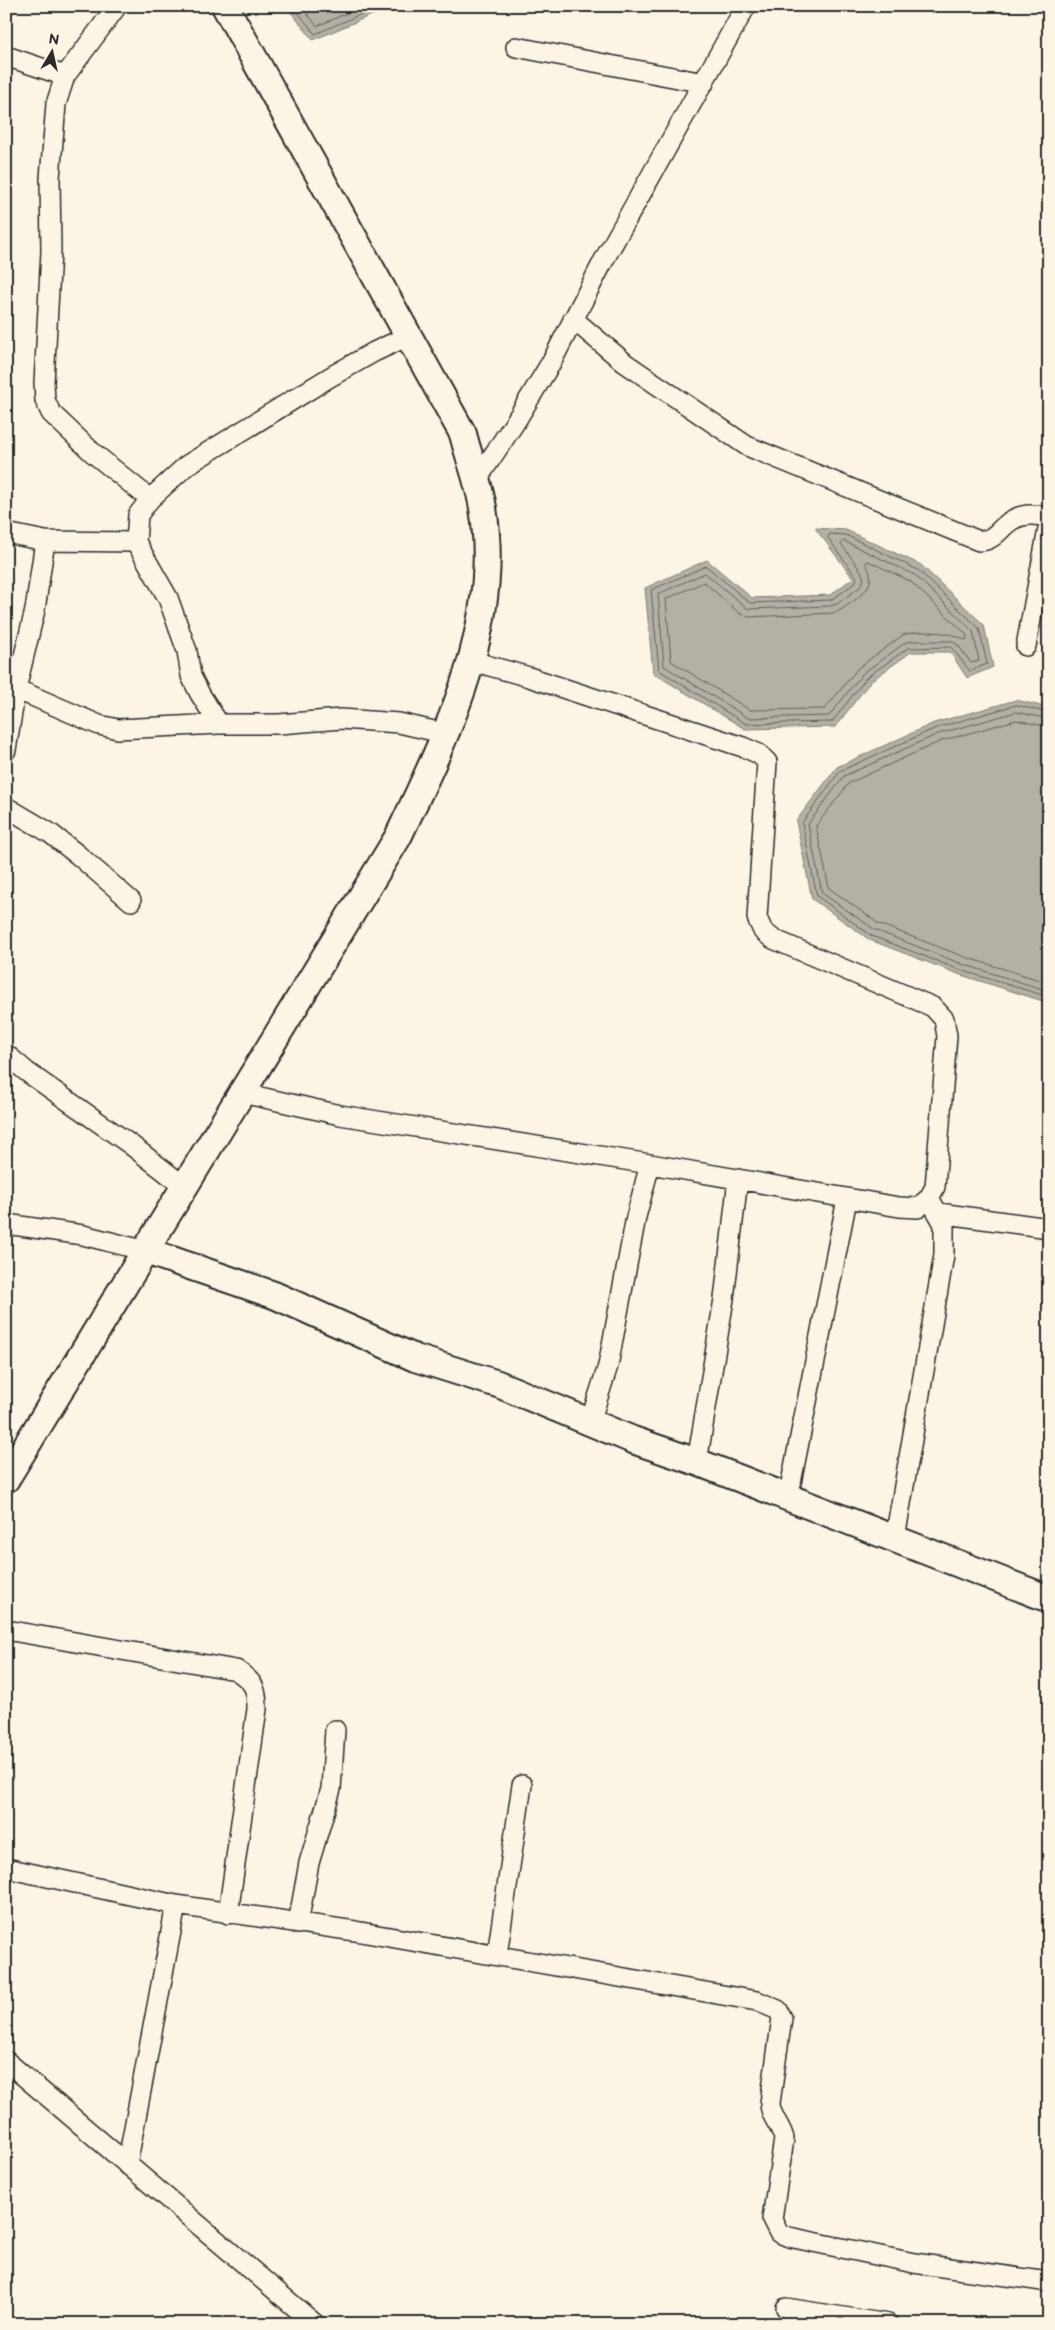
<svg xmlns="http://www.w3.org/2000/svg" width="1055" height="2330" font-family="'Balsamiq Sans',sans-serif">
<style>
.water{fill:#b4b0a5;stroke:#7d7b74}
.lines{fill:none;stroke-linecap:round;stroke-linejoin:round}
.shore{stroke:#62605c;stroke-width:1}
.street-casing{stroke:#2b2b2b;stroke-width:22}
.secondary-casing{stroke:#2b2b2b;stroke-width:30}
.street{stroke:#fcf5e5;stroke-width:19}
.secondary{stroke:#fcf5e5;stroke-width:26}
</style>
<rect width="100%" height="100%" fill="#fcf5e5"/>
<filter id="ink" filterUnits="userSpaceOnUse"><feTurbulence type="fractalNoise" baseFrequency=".02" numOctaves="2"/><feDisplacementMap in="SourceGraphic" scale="10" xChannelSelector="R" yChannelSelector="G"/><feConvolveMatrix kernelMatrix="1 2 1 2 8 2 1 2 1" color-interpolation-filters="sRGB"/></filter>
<g filter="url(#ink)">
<path class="water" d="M 286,6 L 393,6 L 313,40 Z
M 815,528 L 846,530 L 921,565 L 984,625 L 993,667 L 967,678 L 950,652 L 911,652 L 871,681 L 835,727 L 745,729 L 653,673 L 645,588 L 707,560 L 752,598 L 830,595 L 853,578 Z
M 1016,700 L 1049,708 L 1049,1003 L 958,974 L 870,940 L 812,899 L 796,821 L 837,767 L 934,723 Z"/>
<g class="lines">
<path class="shore" d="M 293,6 L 315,34 L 380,6
M 301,6 L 317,26 L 364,6
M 830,534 L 846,535 L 918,570 L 979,628 L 987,664 L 970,671 L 951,647 L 908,648 L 867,677 L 832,722 L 746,724 L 659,670 L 651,590 L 706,566 L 750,603 L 831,600 L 855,583 L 857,578 L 828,538 Z
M 844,541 L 915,575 L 973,631 L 979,661 L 971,663 L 958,645 L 952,641 L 911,641 L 905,643 L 863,673 L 829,716 L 748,718 L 664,666 L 658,594 L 705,573 L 748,609 L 830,606 L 837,604 L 860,587 L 864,579 L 861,571 L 841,544 Z
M 868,561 L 910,581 L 966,634 L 967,639 L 964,640 C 953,631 916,630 903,635 L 858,668 L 825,709 L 750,710 L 671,661 L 666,599 L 704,582 L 739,613 L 748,617 L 834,613 C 840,611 845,607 851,603 C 866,592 877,582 866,564 Z
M 1049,713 L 1016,705 L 936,728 L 840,771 L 802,823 L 817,896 L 872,936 L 960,970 L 1049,997
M 1049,719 L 1016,712 L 938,734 L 844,776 L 808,824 L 822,893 L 875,930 L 962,964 L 1049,991
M 1049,727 L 1016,720 L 941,741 L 849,783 L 816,826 L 829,888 L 879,924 L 965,957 L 1049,983"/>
<defs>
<path id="street" d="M 117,6 L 65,76 L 56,104 L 50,178 L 51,251 L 44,383 L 45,400 L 51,413 L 92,452 L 150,499
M 516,47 L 704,83
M 6,56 L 65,76
M 573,319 L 625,363 L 747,446 L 979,541 C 996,541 1000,526 1014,519 C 1025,513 1037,515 1049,517
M 476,481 L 514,424 L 552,361 L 605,258 L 746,6
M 6,533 L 45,541 L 136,542
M 1026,646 L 1049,524
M 16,689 L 99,725 L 118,729 L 219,724 L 279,724 L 341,719 L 399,723 L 447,734
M 219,724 L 200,694 L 191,676 L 187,651 L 168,598 L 136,542 L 138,515 L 150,499 L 187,465 L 330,377 L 374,352 L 408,336
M 6,750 L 16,689 L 35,610 L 45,541
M 6,807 L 50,833 L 78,855 L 131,901
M 6,1054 L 27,1072 L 131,1145 L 185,1187
M 242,1093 L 340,1115 L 650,1164 L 899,1207 L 918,1208 L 929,1198 L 935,1187 L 947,1036 L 944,1019 L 933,1007 L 773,939 L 763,931 L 757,918 L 767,762 L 759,754 L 743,747 L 529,677 L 472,661
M 939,1213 L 1049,1228
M 6,1224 L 83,1235 L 146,1251
M 590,1422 L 608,1366 L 636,1217 L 650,1164
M 697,1462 L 724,1299 L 738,1179
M 788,1498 L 847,1199
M 895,1538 L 944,1255 L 944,1224 L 929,1198
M 6,1630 L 236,1670 C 254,1682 257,1688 257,1709 L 228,1914
M 6,1868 L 176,1905 L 355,1931 L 757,2001 L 778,2010 L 782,2018 L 770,2103 C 770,2117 782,2126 784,2139 L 772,2219 L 779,2233 L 789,2237 L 914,2263 L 1049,2282
M 298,1924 L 309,1863 L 331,1789 L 335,1730
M 497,1955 L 522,1785
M 6,2061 L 315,2324
M 127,2165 L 176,1905
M 786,2308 L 888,2324"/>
<path id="secondary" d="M 146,1251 L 274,1295 L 415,1358 L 498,1384 L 633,1440 L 697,1462 L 1049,1599
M 6,1479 L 398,837 C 447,734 502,625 483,508 C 479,483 469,458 463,434 L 225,6"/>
</defs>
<use href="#street" class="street-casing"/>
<use href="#secondary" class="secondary-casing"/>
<use href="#street" class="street"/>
<use href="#secondary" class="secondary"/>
</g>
</g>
<rect width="1055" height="2330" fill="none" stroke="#fcf5e5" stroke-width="25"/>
<rect x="12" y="12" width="1030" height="2305" fill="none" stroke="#2b2b2b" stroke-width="2" filter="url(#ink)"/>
<g transform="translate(52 52) rotate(9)" stroke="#fcf5e5" stroke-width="4" paint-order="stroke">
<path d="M0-4L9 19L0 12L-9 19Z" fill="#2b2b2b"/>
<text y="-8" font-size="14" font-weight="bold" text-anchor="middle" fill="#2b2b2b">N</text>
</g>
</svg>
